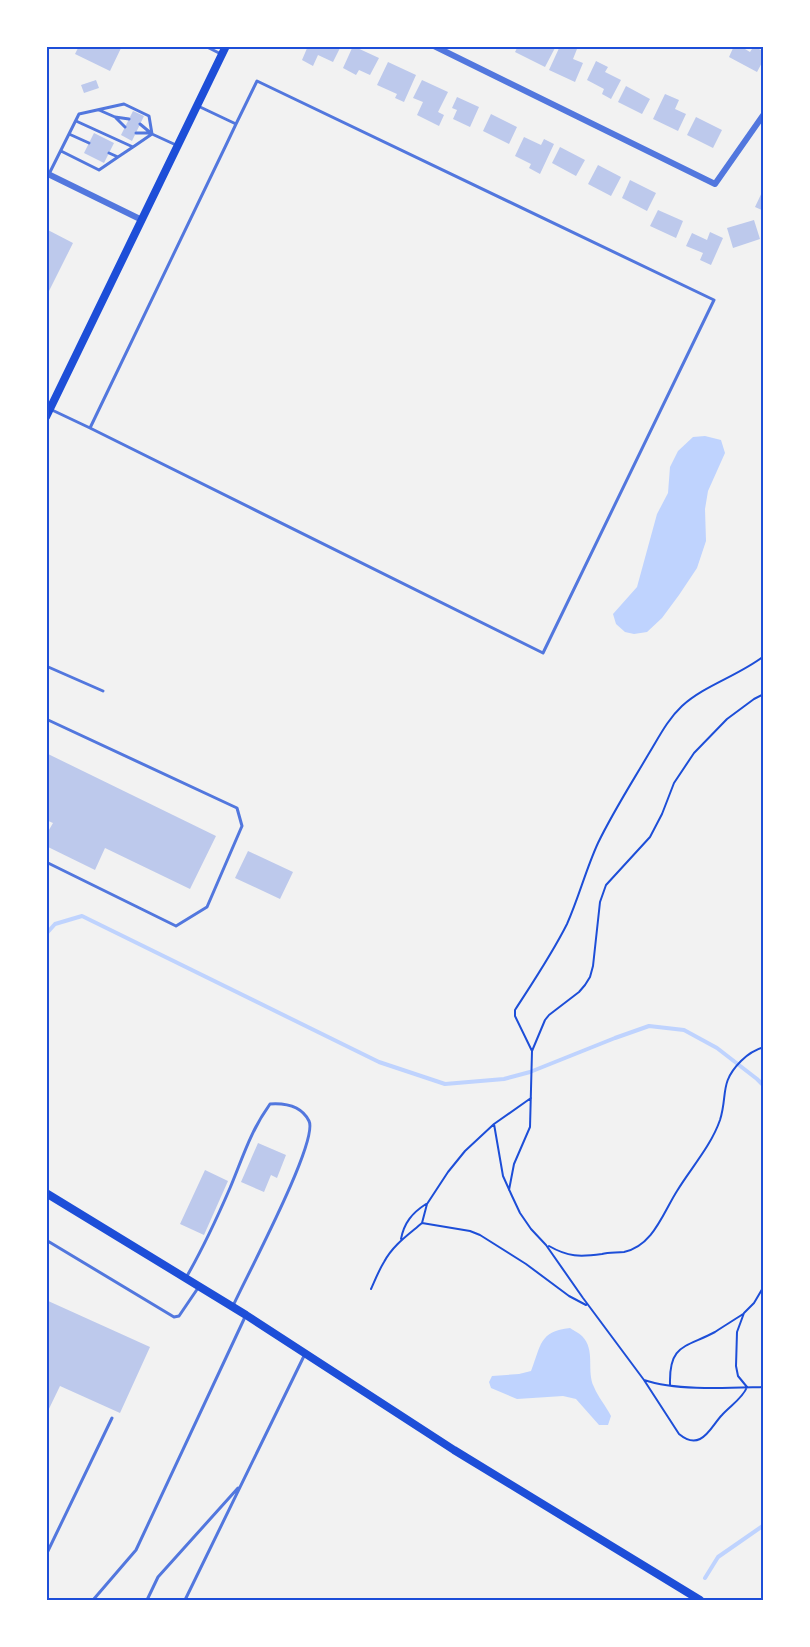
<svg xmlns="http://www.w3.org/2000/svg" width="810" height="1647" font-family="Quicksand,sans-serif">
<style>
.water{fill:#bfd3fe}
.lines{fill:none;stroke-linecap:round;stroke-linejoin:round}
.stream{stroke:#bfd3fe;stroke-width:4}
.building{fill:#bdc9ec}
.path{stroke:#1d4ed8;stroke-width:2}
.service{stroke:#5277de;stroke-width:3}
.minor{stroke:#5277de;stroke-width:6}
.secondary{stroke:#1d4ed8;stroke-width:8}
.neatline{fill:none;stroke:#1d4ed8;stroke-width:2}
</style>
<rect width="100%" height="100%" fill="#f2f2f2"/>
<path class="water" d="M 705,436 L 721,440 L 725,453 L 708,491 L 705,509 L 706,541 L 697,568 L 679,595 L 662,618 L 647,632 L 634,634 L 625,632 L 616,624 L 613,614 L 637,587 L 657,514 L 668,493 L 670,467 L 678,451 L 693,437 Z
M 570,1328 C 573,1330 579,1333 582,1336 C 596,1350 586,1371 594,1387 C 598,1397 606,1406 611,1416 L 608,1425 L 599,1425 L 576,1399 L 563,1396 L 517,1399 L 491,1388 L 489,1382 L 492,1376 L 519,1374 L 531,1371 C 541,1346 539,1331 570,1328 Z"/>
<g class="lines">
<path class="stream" d="M 46,934 L 55,924 L 82,916 L 379,1062 L 445,1084 L 504,1079 L 530,1072 L 615,1038 L 649,1026 L 684,1030 L 717,1048 L 757,1079 L 764,1086
M 705,1578 L 718,1557 L 764,1525"/>
</g>
<path class="building" d="M 79,46 L 122,46 L 110,71 L 75,54 Z
M 308,46 L 320,48 L 320,46 L 341,46 L 333,62 L 318,55 L 313,66 L 302,60 Z
M 353,46 L 379,58 L 370,75 L 359,70 L 356,75 L 343,68 Z
M 518,46 L 556,46 L 545,67 L 515,52 Z
M 560,46 L 572,46 L 577,49 L 573,59 L 583,63 L 575,82 L 549,70 Z
M 734,46 L 740,46 L 750,52 L 754,46 L 764,52 L 764,59 L 757,72 L 729,57 Z
M 596,61 L 608,67 L 605,72 L 621,80 L 611,99 L 602,94 L 604,89 L 587,80 Z
M 388,62 L 416,75 L 404,102 L 395,98 L 397,94 L 377,85 Z
M 96,80 L 99,88 L 84,93 L 81,85 Z
M 422,80 L 448,92 L 438,112 L 444,115 L 439,126 L 417,115 L 423,102 L 413,98 Z
M 626,86 L 650,99 L 642,114 L 618,102 Z
M 665,94 L 679,100 L 675,109 L 686,114 L 678,131 L 653,119 Z
M 457,97 L 479,107 L 470,127 L 453,119 L 457,110 L 452,108 Z
M 133,111 L 144,116 L 132,141 L 121,135 Z
M 491,114 L 517,127 L 509,144 L 483,131 Z
M 696,117 L 722,130 L 713,148 L 687,135 Z
M 94,133 L 114,143 L 104,163 L 84,153 Z
M 524,137 L 541,145 L 544,139 L 554,144 L 540,174 L 529,168 L 531,164 L 515,156 Z
M 560,147 L 585,160 L 576,176 L 552,163 Z
M 598,165 L 621,177 L 611,196 L 588,184 Z
M 630,180 L 656,193 L 647,211 L 622,198 Z
M 764,188 L 764,211 L 755,207 Z
M 658,210 L 683,221 L 676,238 L 650,226 Z
M 754,220 L 760,239 L 733,248 L 727,228 Z
M 46,229 L 73,243 L 49,291 L 46,289 Z
M 710,232 L 723,238 L 711,265 L 700,260 L 703,253 L 686,246 L 692,233 L 707,240 Z
M 46,753 L 216,836 L 190,889 L 105,848 L 95,870 L 46,846 L 46,835 L 53,823 L 46,820 Z
M 248,851 L 293,872 L 280,899 L 235,878 Z
M 258,1143 L 286,1155 L 277,1178 L 271,1175 L 264,1192 L 241,1182 Z
M 205,1170 L 228,1181 L 204,1235 L 180,1224 Z
M 46,1300 L 150,1347 L 120,1413 L 60,1386 L 46,1415 Z"/>
<g class="lines">
<path class="path" d="M 532,1051 L 515,1016 L 515,1010 C 533,982 552,954 567,924 C 579,897 586,869 598,843 C 613,812 631,784 648,755 C 658,739 667,720 682,706 C 705,685 738,676 764,656
M 531,1098 L 494,1124 L 465,1151 L 448,1172 L 427,1204 L 422,1223 L 470,1231 L 480,1235 L 526,1264 L 569,1296 L 586,1305
M 494,1124 L 503,1176 L 512,1196 L 520,1213 L 531,1229 L 546,1245 L 583,1298 L 644,1380 C 677,1391 728,1388 764,1387
M 509,1190 L 514,1164 L 530,1127 L 532,1051 L 545,1020 L 549,1015 L 579,992 L 585,985 L 590,977 L 593,966 L 600,902 L 606,885 L 650,837 L 662,814 L 674,783 L 694,753 L 727,719 L 754,699 L 764,694
M 401,1239 C 404,1223 412,1213 426,1204
M 549,1246 C 568,1257 580,1257 602,1254 C 609,1252 617,1253 624,1252 C 653,1246 663,1213 677,1191 C 691,1168 711,1146 720,1120 C 728,1095 719,1083 741,1061 C 748,1054 754,1050 764,1047
M 371,1289 C 375,1280 379,1270 384,1262 C 393,1245 408,1235 422,1223
M 644,1380 L 679,1434 C 685,1439 692,1443 700,1439 C 709,1435 715,1422 722,1415 C 730,1406 743,1398 747,1387 L 738,1376 L 736,1366 L 737,1332 L 744,1313 L 754,1303 L 764,1286
M 670,1384 C 669,1344 685,1348 715,1332 C 724,1326 734,1320 743,1314"/>
<path class="service" d="M 205,46 L 221,54
M 99,110 L 115,117 L 129,119
M 116,118 L 125,127
M 76,121 L 133,147 L 152,134 L 140,124
M 136,133 L 149,133
M 69,134 L 89,143
M 61,151 L 99,170 L 118,157
M 109,153 L 118,157 L 133,147
M 49,174 L 79,114 L 124,104 L 149,116 L 152,134 L 176,145
M 52,410 L 90,428 L 227,143 L 236,124 L 198,106
M 90,428 L 543,653 L 714,300 L 257,81 L 236,124
M 46,666 L 103,691
M 46,719 L 237,808 L 242,826 L 207,907 L 176,926 L 46,862
M 46,1240 L 174,1317 L 179,1316 L 198,1288
M 187,1276 C 203,1248 217,1218 230,1188 C 243,1157 250,1132 270,1104 C 285,1103 301,1105 309,1121 C 319,1141 245,1279 233,1306
M 46,1555 L 112,1418
M 93,1600 L 136,1550 L 245,1317
M 147,1600 L 158,1577 L 238,1488
M 185,1600 L 304,1356"/>
<path class="minor" d="M 434,46 L 715,184 L 764,114
M 46,173 L 142,220"/>
<path class="secondary" d="M 46,417 L 226,46
M 46,1193 L 246,1315 L 454,1450 L 700,1600"/>
</g>
<rect width="810" height="1647" fill="none" stroke="#ffffff" stroke-width="96"/>
<rect x="48" y="48" width="714" height="1551" class="neatline"/>
</svg>
